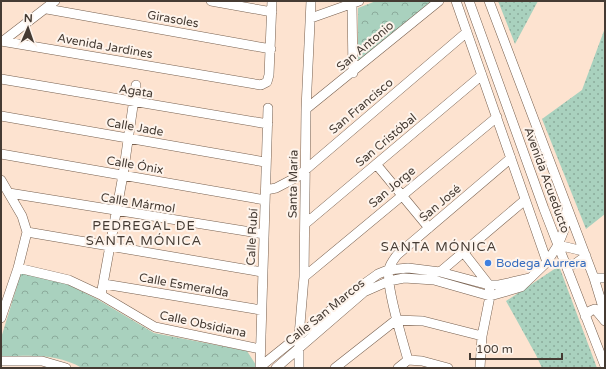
<svg xmlns="http://www.w3.org/2000/svg" width="606" height="369" font-family="'Varela Round',sans-serif">
<style>
.grass{fill:url(#grass-dots)}
.park{fill:url(#park-crowns)}
.lines{fill:none;stroke-linecap:round;stroke-linejoin:round}
.minor-casing{stroke:#77604f;stroke-width:10}
.minor{stroke:#fff;stroke-width:9}
.shop-dot{fill:#3f7fe0;stroke:#fef4ec;stroke-width:1.5}
.labels{text-anchor:middle;dominant-baseline:central;stroke-width:4;stroke-linejoin:round;paint-order:stroke}
.street-label{font-size:12px;fill:#453b33;stroke:#fef4ec}
.shop-label{font-size:12px;fill:#366cbe;stroke:#fef4ec;text-anchor:start}
.neighbourhood-label{font-size:13px;letter-spacing:1px;fill:#453b33;stroke:#fef4ec}
</style>
<defs>
<pattern id="grass-dots" width="8" height="8" patternUnits="userSpaceOnUse"><rect width="8" height="8" fill="#a9d1be"/><path d="M2 2h.1M6 6h.1" fill="none" stroke="#8bab9b" stroke-width="1.8" stroke-linecap="round"/></pattern>
<pattern id="park-crowns" width="20" height="18" patternUnits="userSpaceOnUse"><rect width="20" height="18" fill="#a9d1be"/><path d="M2 6a3 3 0 1 1 6 0M12 15a3 3 0 1 1 6 0" fill="none" stroke="#8bab9b"/></pattern>
</defs>
<rect width="100%" height="100%" fill="#fde3d0"/>
<path class="grass" d="M 498,1 L 538,1 L 515,44 Z
M 605,28 L 605,214 L 586,229 L 542,119 L 582,90 Z
M 559,266 L 597,368 L 542,368 L 536,355 L 506,301 Z"/>
<path class="park" d="M 376,1 L 432,1 L 358,64 L 358,8 Z
M 21,273 L 63,282 L 97,299 L 154,333 L 247,351 L 256,365 L 255,368 L 82,368 C 57,354 31,355 3,357 L 1,355 L 1,338 Z"/>
<g class="lines">
<defs>
<path id="minor" d="M 211,1 L 272,12
M 456,1 L 547,262
M 469,1 L 544,209 L 605,366
M 489,1 L 594,278 L 605,314
M 352,4 L 353,73
M 47,9 L 271,49
M 311,18 L 359,1
M 1,41 L 261,85 L 267,82 L 269,75 L 272,1
M 3,41 L 55,1
M 1,79 L 268,124
M 306,109 L 439,1
M 1,116 L 265,162
M 1,154 L 265,200
M 376,164 L 429,228
M 1,180 L 22,216 L 27,232 L 18,268 L 1,318
M 266,190 L 276,188 L 297,177 L 467,32
M 9,193 L 264,234
M 305,224 L 482,75
M 27,232 L 262,272
M 558,245 L 583,251
M 464,253 L 489,285 L 490,296 L 482,336 L 480,368
M 566,265 L 575,264 L 586,256
M 18,268 L 69,280 L 101,295 L 155,327 L 260,349
M 440,272 L 525,200
M 304,277 L 497,117
M 594,278 L 605,278
M 104,284 L 261,310
M 101,295 L 123,175 L 136,85
M 585,316 L 590,311 L 595,309 L 605,321
M 408,360 C 403,342 385,284 389,269 C 390,264 394,259 397,255 L 511,158
M 408,360 L 422,361 L 448,368
M 1,361 L 42,361 L 66,368
M 260,367 L 357,289 L 378,274 L 388,270 L 408,268 L 440,272 L 489,285 L 499,285 L 530,278
M 260,368 L 268,108
M 276,368 L 364,292 L 389,281 L 404,278 L 434,280 L 490,296 L 521,287 L 547,262 L 558,245 L 564,230 L 567,208
M 299,368 L 299,336 L 304,277 L 306,109 L 311,1
M 335,368 L 396,320 L 423,321 L 482,336
M 398,368 L 408,360"/>
</defs>
<use href="#minor" class="minor-casing"/>
<use href="#minor" class="minor"/>
</g>
<circle class="shop-dot" cx="488" cy="263" r="4"/>
<g class="labels">
<g class="street-label">
<text transform="translate(173 19) rotate(10)">Girasoles</text>
<text transform="translate(105 46) rotate(10)">Avenida Jardines</text>
<text transform="translate(365 46) rotate(-40)">San Antonio</text>
<text transform="translate(136 91) rotate(9)">Agata</text>
<text transform="translate(361 106) rotate(-40)">San Francisco</text>
<text transform="translate(135 127) rotate(10)">Calle Jade</text>
<text transform="translate(386 140) rotate(-40)">San Cristóbal</text>
<text transform="translate(135 165) rotate(10)">Calle Ónix</text>
<text transform="translate(547 180) rotate(70)">Avenida Acueducto</text>
<text transform="translate(293 184) rotate(-89)">Santa María</text>
<text transform="translate(392 187) rotate(-40)">San Jorge</text>
<text transform="translate(138 203) rotate(9)">Calle Mármol</text>
<text transform="translate(440 203) rotate(-40)">San José</text>
<text transform="translate(252 237) rotate(-87)">Calle Rubí</text>
<text transform="translate(184 285) rotate(10)">Calle Esmeralda</text>
<text transform="translate(325 312) rotate(-39)">Calle San Marcos</text>
<text transform="translate(203 324) rotate(12)">Calle Obsidiana</text>
</g>
<g class="shop-label">
<text x="496" y="263">Bodega Aurrera</text>
</g>
<g class="neighbourhood-label">
<text x="144" y="226">PEDREGAL DE<tspan x="144" dy="15">SANTA MÓNICA</tspan></text>
<text x="439" y="247">SANTA MÓNICA</text>
</g>
</g>
<rect width="606" height="369" fill="none" stroke="#453b33" stroke-width="4"/>
<g transform="translate(28 28) rotate(2)" stroke="#fef4ec" stroke-width="3" paint-order="stroke">
<path d="M0-3L7 15L0 10L-7 15Z" fill="#453b33"/>
<text y="-6" font-size="11" font-weight="bold" text-anchor="middle" fill="#453b33">N</text>
</g>
<path d="M470 353v6h92v-6" fill="none" stroke="#453b33" stroke-width="2"/>
<text x="476" y="353" font-size="12" fill="#453b33" stroke="#fef4ec" stroke-width="3" paint-order="stroke">100 m</text>
</svg>
